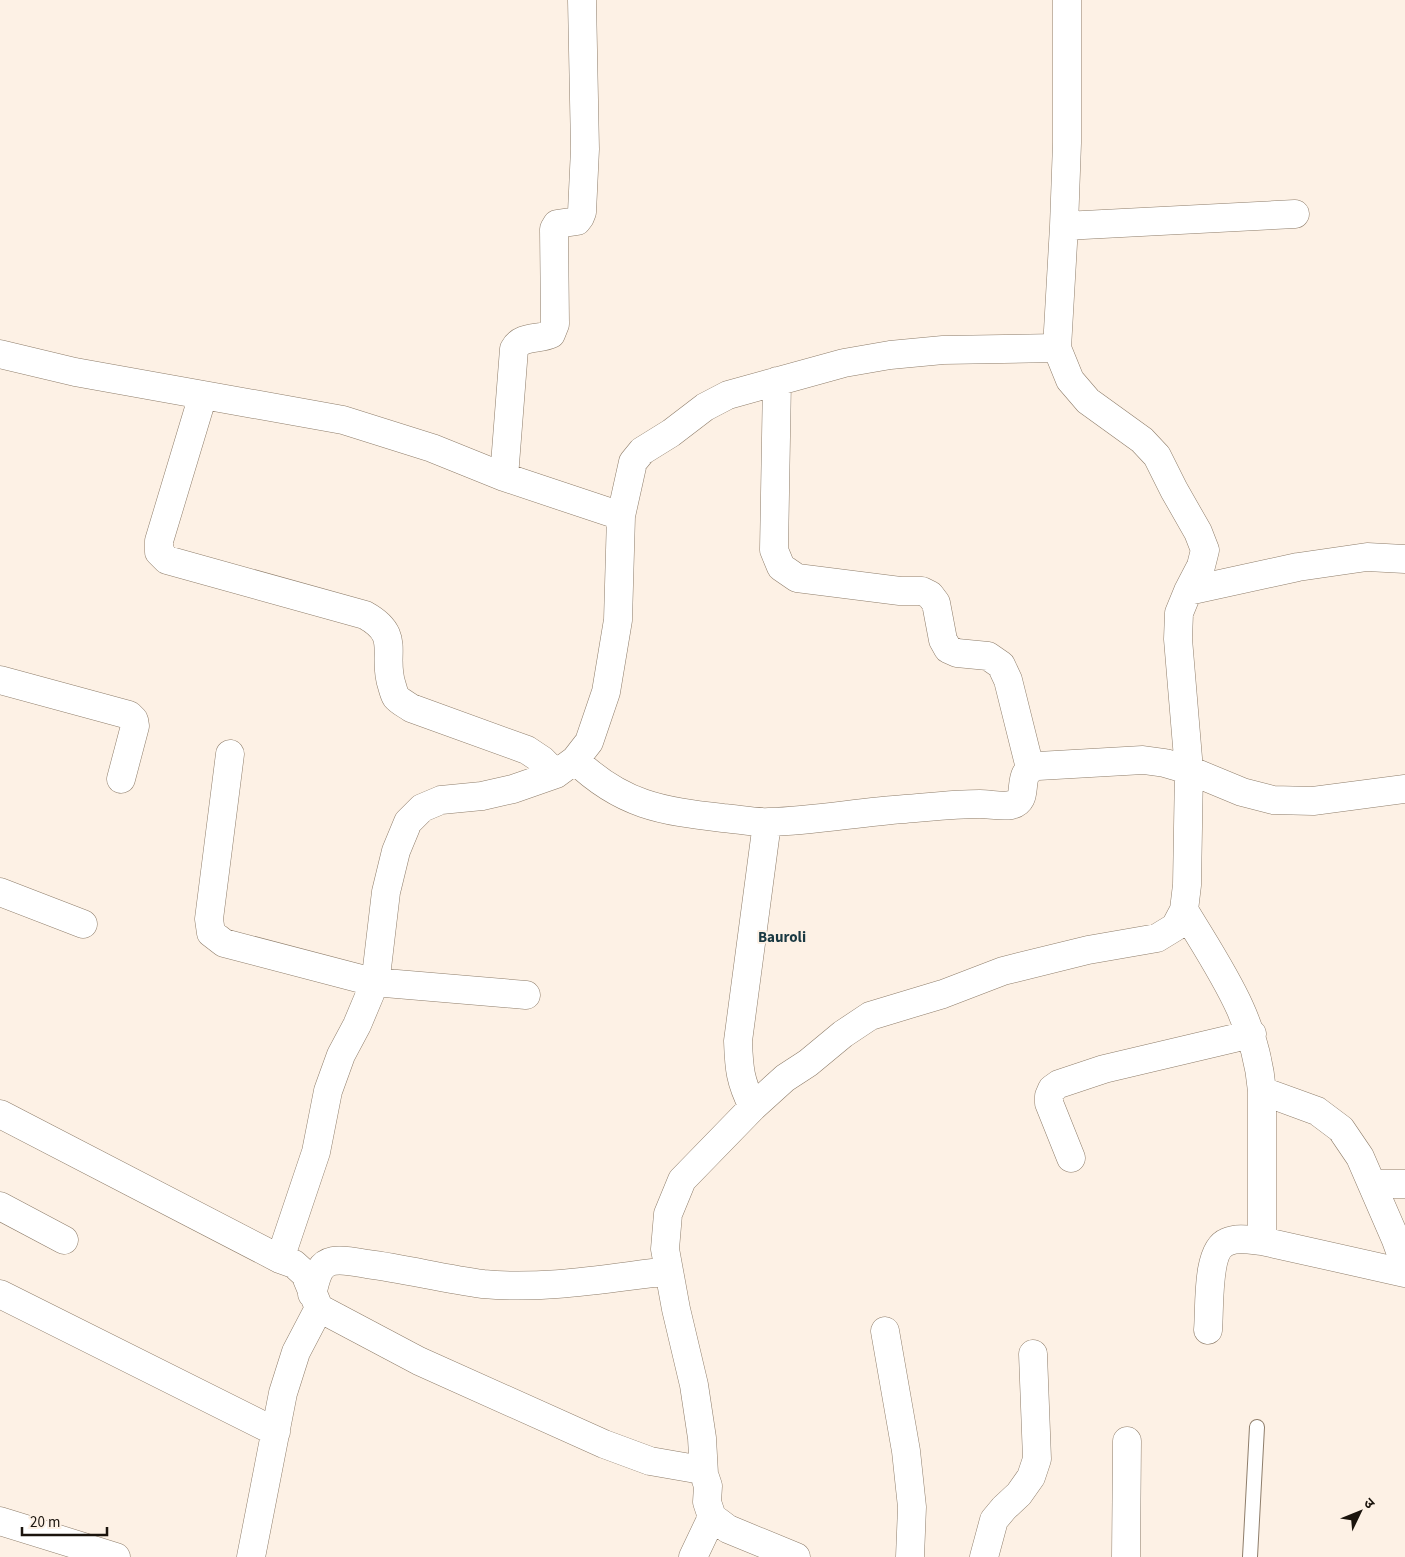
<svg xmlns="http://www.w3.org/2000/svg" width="1405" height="1557" font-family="'Source Sans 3','Noto Sans Devanagari',sans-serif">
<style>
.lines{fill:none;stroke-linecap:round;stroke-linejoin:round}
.service-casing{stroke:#8e7d6a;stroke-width:16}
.minor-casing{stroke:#8e7d6a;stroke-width:29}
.service{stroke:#fff;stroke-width:14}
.minor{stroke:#fff;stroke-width:28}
.labels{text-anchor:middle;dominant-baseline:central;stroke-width:4;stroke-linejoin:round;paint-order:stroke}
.quarter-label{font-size:15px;font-weight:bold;fill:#1a3942;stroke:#fdf1e5}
</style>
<rect width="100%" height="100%" fill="#fdf1e5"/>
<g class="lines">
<defs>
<path id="service" d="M 1250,1557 L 1257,1427"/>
<path id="minor" d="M 1064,226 L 1295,214
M 0,354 L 75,372 L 343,420 L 432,448 L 504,477 L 621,516
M 777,381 L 774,550 L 781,567 L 797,578 L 900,591 L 922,591 L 930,595 L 936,603 L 943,640 L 948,649 L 957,653 L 988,656 L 1001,665 L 1008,680 L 1030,768
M 203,395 L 159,541 L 159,552 L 167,560 L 365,615 C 403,636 381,654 392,686 C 393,689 394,694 396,697 C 399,701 407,705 411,708 L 527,750 L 542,760 L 556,774
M 504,477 L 514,349 C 521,335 539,340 551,334 L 555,324 L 554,229 L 557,224 L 577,221 L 580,217 L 582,212 L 585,149 L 582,0
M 1188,591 L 1298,567 L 1367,557 L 1405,559
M 0,680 L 129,715 L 134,720 L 135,726 L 121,779
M 230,754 L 209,919 L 211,933 L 224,943 L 373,982 L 526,995
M 575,760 C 622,805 661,811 723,818 C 738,819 754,823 769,822 C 814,821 859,812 905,809 C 930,807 955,804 980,804 C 990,804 1002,807 1011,805 C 1033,800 1012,772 1038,766 L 1143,760 L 1165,763 L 1189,770 L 1242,792 L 1273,800 L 1313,801 L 1405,789
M 0,892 L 83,924
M 1184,910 C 1220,970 1256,1019 1262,1091 L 1262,1241
M 1262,1091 L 1317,1111 L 1341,1129 L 1360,1157 L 1396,1240 L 1405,1265
M 753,1107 C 740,1081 739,1069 738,1041 L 767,823
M 0,1114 L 280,1259 L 294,1264 L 305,1274 L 319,1308 L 419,1361 L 604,1444 L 650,1461 L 696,1469 L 704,1474 L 708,1486 L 707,1502 L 712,1517 L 728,1529 L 796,1557
M 1071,1158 L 1049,1103 L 1049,1096 L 1052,1089 L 1059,1084 L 1104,1069 L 1252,1034
M 1372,1184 L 1405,1184
M 0,1206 L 64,1240
M 280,1259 L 316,1152 L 328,1091 L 341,1055 L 357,1025 L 370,994 L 377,968 L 386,892 L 396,851 L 408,822 L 422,808 L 441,800 L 482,796 L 513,789 L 556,774 L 575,760 L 589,742 L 606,692 L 618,620 L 621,516 L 633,462 L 642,451 L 671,433 L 705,407 L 728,395 L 844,363 L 890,355 L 943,350 L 1057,348
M 0,1294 L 276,1432
M 312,1294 C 316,1281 317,1264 333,1261 C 343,1259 356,1262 367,1264 C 406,1269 444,1279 483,1284 C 545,1290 608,1278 669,1271
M 1208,1330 C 1210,1310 1206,1250 1227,1242 C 1237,1237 1251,1240 1262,1241 L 1405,1273
M 885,1331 L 906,1451 L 912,1507 L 910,1557
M 704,1474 L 702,1438 L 694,1385 L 676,1309 L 665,1249 L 668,1214 L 682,1180 L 753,1107 L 785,1078 L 808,1063 L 843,1034 L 870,1016 L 943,994 L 1003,971 L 1088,950 L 1157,938 L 1175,927 L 1184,910 L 1187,885 L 1189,770 L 1178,639 L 1179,613 L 1188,591 L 1201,566 L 1205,550 L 1198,532 L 1174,490 L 1157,456 L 1142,440 L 1088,401 L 1070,380 L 1057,348 L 1064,226 L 1067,143 L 1067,0
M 0,1521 L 116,1557
M 251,1557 L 283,1393 L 296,1352 L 319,1308
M 693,1557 L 712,1517
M 984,1557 L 994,1520 L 1004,1508 L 1019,1494 L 1031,1477 L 1037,1459 L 1033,1354
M 1126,1557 L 1127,1441"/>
</defs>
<use href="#service" class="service-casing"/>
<use href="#minor" class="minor-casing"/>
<use href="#service" class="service"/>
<use href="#minor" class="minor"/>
</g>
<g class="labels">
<g class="quarter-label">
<text x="782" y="937">Bauroli</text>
</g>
</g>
<g transform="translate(1360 1512) rotate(47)" stroke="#fdf1e5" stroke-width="4" paint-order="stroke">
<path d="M0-4L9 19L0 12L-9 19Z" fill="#1b140d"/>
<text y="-8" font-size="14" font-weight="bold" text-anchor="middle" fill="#1b140d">उ</text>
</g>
<path d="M22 1527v8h85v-8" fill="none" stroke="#1b140d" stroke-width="2.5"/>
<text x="30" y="1527" font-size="15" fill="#1b140d" stroke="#fdf1e5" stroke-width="4" paint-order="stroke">20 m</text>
</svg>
